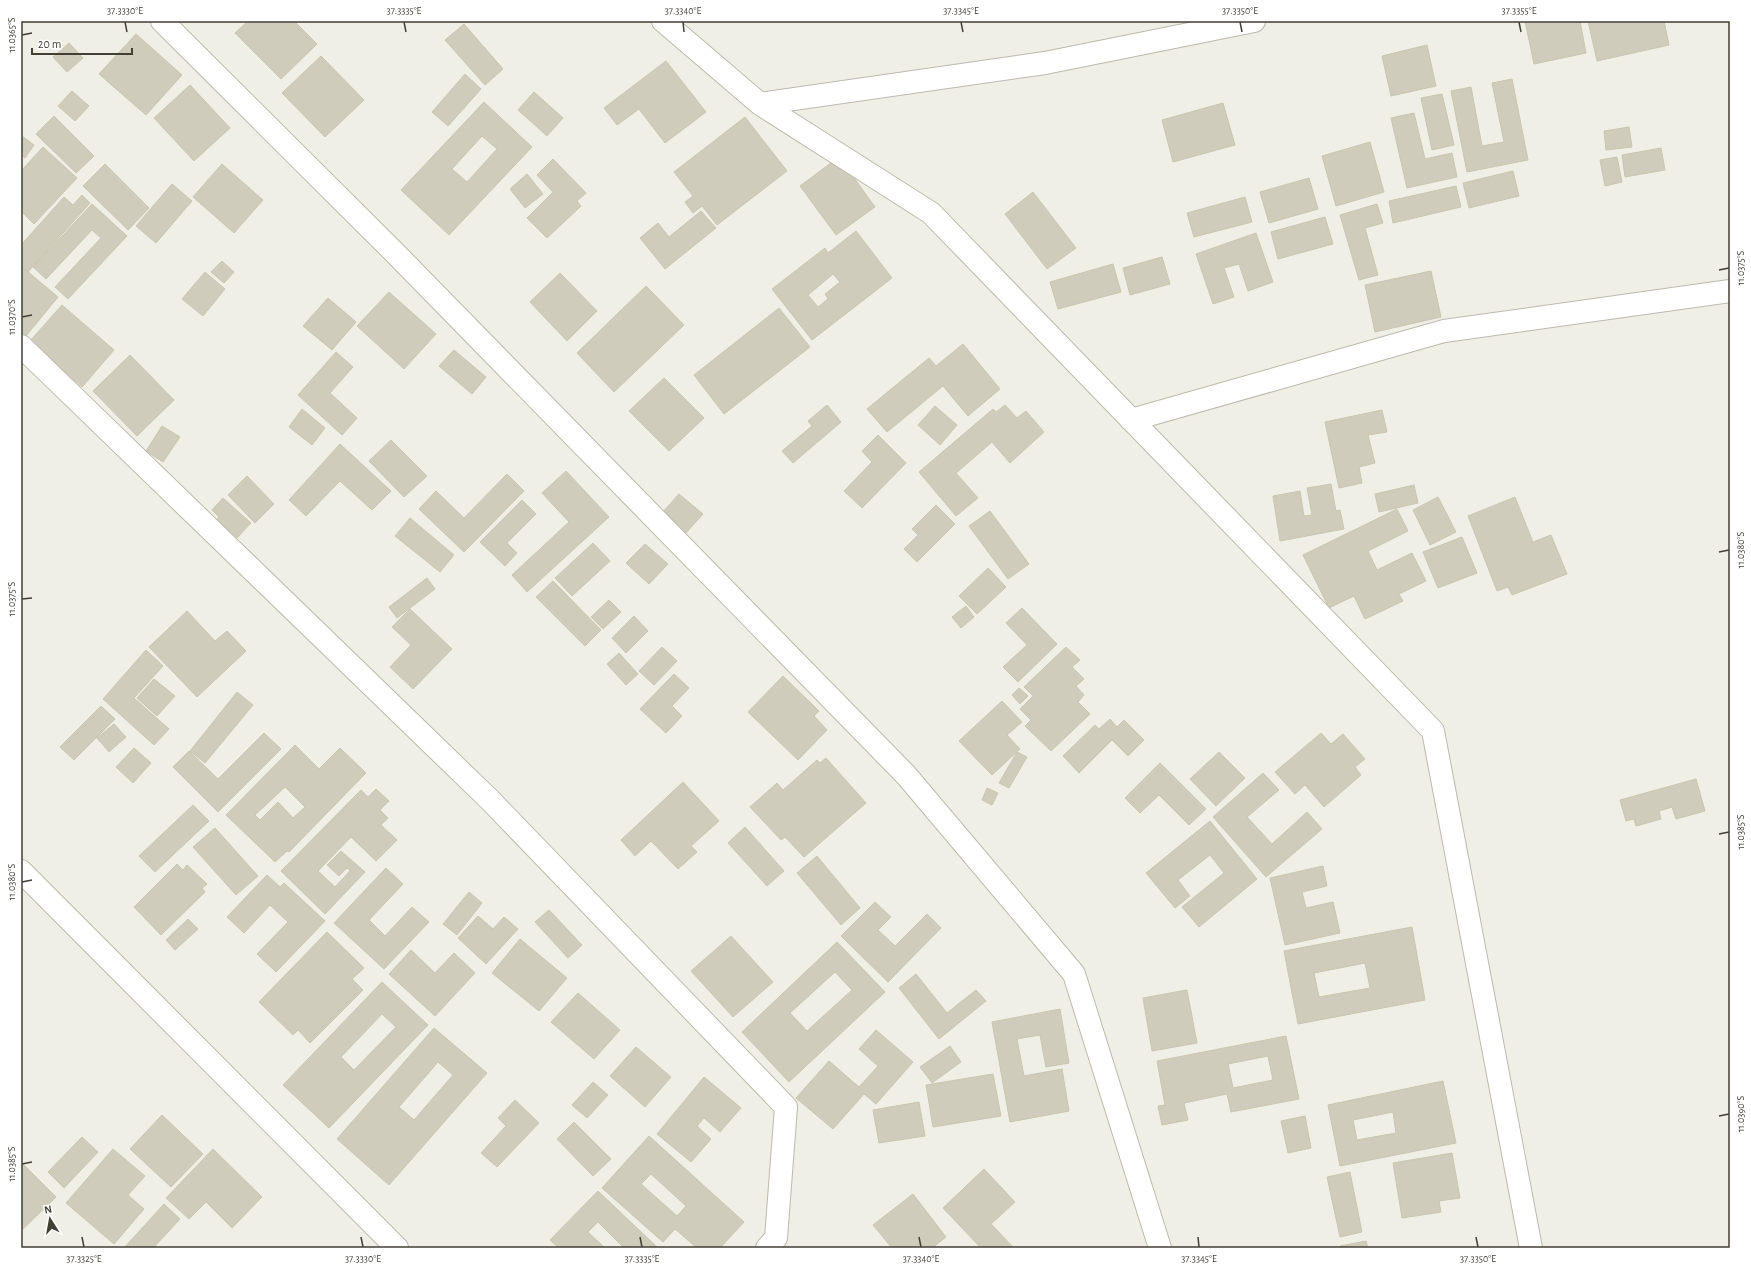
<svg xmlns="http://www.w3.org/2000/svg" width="1751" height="1269" font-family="'Alegreya Sans',sans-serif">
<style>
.building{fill:#d0ccbb;stroke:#cac5af;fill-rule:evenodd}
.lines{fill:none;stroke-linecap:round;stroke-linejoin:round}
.minor-casing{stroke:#bdbaab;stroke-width:24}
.minor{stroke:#fff;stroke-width:22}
.ticks{fill:none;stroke:#423f35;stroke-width:1.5}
.neatline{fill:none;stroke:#423f35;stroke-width:1.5}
.ticks-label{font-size:10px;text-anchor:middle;fill:#423f35}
</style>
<rect width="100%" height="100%" fill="#f0efe5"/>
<path class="building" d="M 248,21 L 294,21 L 317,44 L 281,79 L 235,33 Z
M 1525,21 L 1580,21 L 1586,53 L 1534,64 Z
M 1588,21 L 1664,21 L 1669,45 L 1597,61 Z
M 464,24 L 503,69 L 485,85 L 445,40 Z
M 136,34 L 182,75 L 146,115 L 99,74 Z
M 69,43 L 83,58 L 67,72 L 53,57 Z
M 1427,45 L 1436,86 L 1391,96 L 1382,56 Z
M 321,56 L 364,100 L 325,137 L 282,93 Z
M 666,61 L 706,112 L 665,143 L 639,109 L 617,125 L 604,108 Z
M 465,74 L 481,89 L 448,126 L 432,112 Z
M 1512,79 L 1528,160 L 1467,172 L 1451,91 L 1471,87 L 1482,146 L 1504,142 L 1492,83 Z
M 190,85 L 230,128 L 194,161 L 154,118 Z
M 72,91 L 89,106 L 75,121 L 58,106 Z
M 534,92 L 563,118 L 547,136 L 518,110 Z
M 1442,94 L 1454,145 L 1432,150 L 1421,98 Z
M 484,102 L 532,147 L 449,235 L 401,190 ZM 482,136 L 497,149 L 467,182 L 452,169 Z
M 1223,103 L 1235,145 L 1173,162 L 1162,120 Z
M 1414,113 L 1425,159 L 1452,153 L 1457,177 L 1407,188 L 1391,118 Z
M 54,116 L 94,156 L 76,173 L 36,134 Z
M 745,117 L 787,171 L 717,225 L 702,206 L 693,213 L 685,202 L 693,196 L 674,172 Z
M 1629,127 L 1632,147 L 1606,150 L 1604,131 Z
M 22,136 L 34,145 L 25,158 L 21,155 Z
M 1370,142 L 1384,192 L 1336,206 L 1322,156 Z
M 43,147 L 77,178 L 34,224 L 21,211 L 21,171 Z
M 1661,148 L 1665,170 L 1625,177 L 1622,155 Z
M 839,157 L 875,207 L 836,235 L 800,186 Z
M 1617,157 L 1622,182 L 1605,186 L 1600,160 Z
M 553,159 L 586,193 L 577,201 L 581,206 L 547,238 L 527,218 L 553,192 L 537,175 Z
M 105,164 L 149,208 L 128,230 L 83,186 Z
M 222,164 L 263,200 L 234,233 L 193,197 Z
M 1513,171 L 1519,196 L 1469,208 L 1463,183 Z
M 527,174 L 543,194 L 525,208 L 510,189 Z
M 1309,178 L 1318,209 L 1269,223 L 1260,192 Z
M 172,184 L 192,201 L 156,243 L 136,226 Z
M 1456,186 L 1461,207 L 1393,223 L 1389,201 Z
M 1033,192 L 1076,248 L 1047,269 L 1005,214 Z
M 82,195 L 90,203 L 28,272 L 21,266 L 21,245 L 64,197 L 73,205 Z
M 1245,197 L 1252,222 L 1194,237 L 1187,213 Z
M 92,204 L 127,236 L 68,299 L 55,287 L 101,238 L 92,230 L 46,279 L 33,267 Z
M 1377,204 L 1383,223 L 1365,228 L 1378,275 L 1359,280 L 1340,215 Z
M 701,211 L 716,228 L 665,269 L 640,238 L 658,223 L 669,237 Z
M 1325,217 L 1333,244 L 1278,259 L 1271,232 Z
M 856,231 L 892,278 L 812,340 L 772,289 L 825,248 L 828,253 ZM 833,274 L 840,282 L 825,294 L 828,299 L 818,307 L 808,295 Z
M 1256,233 L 1273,282 L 1248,291 L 1239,264 L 1224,268 L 1234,297 L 1213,304 L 1196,254 Z
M 1162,257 L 1170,284 L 1130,295 L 1123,268 Z
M 222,261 L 234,272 L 224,283 L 211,272 Z
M 1113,264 L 1121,292 L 1058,309 L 1050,282 Z
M 21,266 L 58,297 L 26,336 L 21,332 Z
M 1431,271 L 1441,317 L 1375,332 L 1365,285 Z
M 205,272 L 225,289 L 203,316 L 182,299 Z
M 560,273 L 597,311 L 567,341 L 530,302 Z
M 646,286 L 684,325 L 614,392 L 577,353 Z
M 389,292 L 436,334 L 404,369 L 357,326 Z
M 328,298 L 356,322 L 332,350 L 303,326 Z
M 62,305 L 114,350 L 82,387 L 30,341 Z
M 779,308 L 810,347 L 724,414 L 694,375 Z
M 963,344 L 1000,389 L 968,416 L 943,386 L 887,432 L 867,409 L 929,358 L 936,366 Z
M 454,350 L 486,377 L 472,394 L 439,366 Z
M 336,352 L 353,367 L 330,393 L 357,418 L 342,435 L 298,395 Z
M 130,355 L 174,400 L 137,436 L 93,391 Z
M 664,378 L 704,418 L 669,451 L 629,411 Z
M 827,405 L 841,422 L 793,463 L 782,451 L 812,426 L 808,421 Z
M 1005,405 L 1017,418 L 1026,411 L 1044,432 L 1010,463 L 992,442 L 956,473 L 978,498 L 956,516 L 919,472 L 993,409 L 996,412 Z
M 935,406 L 957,425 L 940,445 L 918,425 Z
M 302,409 L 325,428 L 312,445 L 289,427 Z
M 1382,410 L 1387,432 L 1368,435 L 1375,463 L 1359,467 L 1362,483 L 1339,488 L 1325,422 Z
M 162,426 L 180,437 L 163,462 L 146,451 Z
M 878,435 L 906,463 L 862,508 L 844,491 L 872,462 L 862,451 Z
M 391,440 L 427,476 L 404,497 L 369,461 Z
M 340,444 L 391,491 L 372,510 L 340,481 L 306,516 L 289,500 Z
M 566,471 L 609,517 L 527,592 L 512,575 L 569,522 L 542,493 Z
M 507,474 L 524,491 L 464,552 L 419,509 L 436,491 L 464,518 Z
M 247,476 L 274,504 L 255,523 L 228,495 Z
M 1331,484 L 1336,511 L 1340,510 L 1344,529 L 1280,541 L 1273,496 L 1300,491 L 1304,516 L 1312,515 L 1307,488 Z
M 1414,485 L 1418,503 L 1379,512 L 1375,494 Z
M 679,494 L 703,514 L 685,534 L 662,513 Z
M 1438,497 L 1456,532 L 1430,545 L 1413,510 Z
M 1515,497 L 1533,542 L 1551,535 L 1567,574 L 1512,595 L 1508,587 L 1497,591 L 1468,516 Z
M 223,498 L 251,523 L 236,539 L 216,521 L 219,517 L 212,510 Z
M 522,500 L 536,514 L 507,543 L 517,553 L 505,566 L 480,542 Z
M 936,505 L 955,524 L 917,562 L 904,549 L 918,535 L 912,529 Z
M 1397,509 L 1408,531 L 1368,551 L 1377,570 L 1412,553 L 1426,581 L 1399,594 L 1403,601 L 1365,619 L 1354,596 L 1329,608 L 1303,555 Z
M 990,511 L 1029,564 L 1008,579 L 969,526 Z
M 410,518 L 454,555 L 440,572 L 395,536 Z
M 1462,537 L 1477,573 L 1438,588 L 1423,552 Z
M 593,543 L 610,561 L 572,596 L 555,578 Z
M 645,544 L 668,564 L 649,584 L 626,563 Z
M 988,568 L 1006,587 L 977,614 L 959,596 Z
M 427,578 L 435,589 L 397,618 L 389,607 Z
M 553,581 L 601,630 L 585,646 L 536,597 Z
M 609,600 L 621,612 L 603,629 L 591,617 Z
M 966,606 L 974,617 L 961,628 L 952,617 Z
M 1022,608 L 1057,644 L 1018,682 L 1003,667 L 1027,645 L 1006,623 Z
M 410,609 L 452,649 L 413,689 L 390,667 L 411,645 L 392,627 Z
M 187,611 L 215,641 L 227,631 L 246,651 L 197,697 L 149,647 Z
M 634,616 L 648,631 L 626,653 L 612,638 Z
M 662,647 L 677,661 L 654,685 L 639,671 Z
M 1066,647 L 1080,660 L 1072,667 L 1084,679 L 1076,686 L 1084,695 L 1078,702 L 1090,714 L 1051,751 L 1025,726 L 1031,720 L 1020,709 L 1033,696 L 1024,687 Z
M 146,650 L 163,666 L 134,698 L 169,729 L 154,745 L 103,699 Z
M 619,653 L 638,674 L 626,685 L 607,664 Z
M 674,674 L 689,688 L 672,706 L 682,716 L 666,733 L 640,709 Z
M 783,676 L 819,711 L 814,716 L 827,730 L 798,760 L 748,712 Z
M 154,679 L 175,696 L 157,716 L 137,698 Z
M 1019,688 L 1028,696 L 1020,704 L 1012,695 Z
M 237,692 L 253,705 L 205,763 L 190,751 Z
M 1002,701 L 1022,722 L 1007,735 L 1020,749 L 992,775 L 959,741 Z
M 101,706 L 115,719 L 74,760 L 60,747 Z
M 1110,719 L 1117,727 L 1124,720 L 1144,740 L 1128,756 L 1112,740 L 1079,773 L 1063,756 L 1095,725 L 1099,729 Z
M 114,724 L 126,737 L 109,752 L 97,738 Z
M 264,733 L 281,749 L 218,812 L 173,767 L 189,751 L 218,779 Z
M 1321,733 L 1331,744 L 1343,734 L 1365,759 L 1355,767 L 1361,775 L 1324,807 L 1305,785 L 1295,794 L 1275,772 Z
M 295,745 L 319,769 L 340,748 L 366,773 L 289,852 L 287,851 L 275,862 L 226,815 ZM 285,787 L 305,807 L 293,818 L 278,802 L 260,820 L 255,815 Z
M 134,748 L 151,763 L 133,783 L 116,767 Z
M 1017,752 L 1027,757 L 1009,788 L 999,783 Z
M 1219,752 L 1245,778 L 1216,806 L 1190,779 Z
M 826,758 L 866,803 L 804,857 L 785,837 L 781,840 L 750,807 L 777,783 L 783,790 L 817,760 L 820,763 Z
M 1160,763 L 1206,809 L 1189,825 L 1159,795 L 1140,813 L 1125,798 Z
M 1263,773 L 1279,790 L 1247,817 L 1272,844 L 1307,812 L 1322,829 L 1266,877 L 1213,817 Z
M 1696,779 L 1705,811 L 1676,819 L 1672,807 L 1659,811 L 1661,819 L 1636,826 L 1634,819 L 1626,821 L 1620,800 Z
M 683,782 L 719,821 L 691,846 L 697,852 L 678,869 L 651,841 L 635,856 L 621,840 Z
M 987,788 L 998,793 L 992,805 L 982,800 Z
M 376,789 L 389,801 L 380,810 L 388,818 L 381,825 L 397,840 L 376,861 L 351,837 L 318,871 L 335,887 L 350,871 L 347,868 L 339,876 L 327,865 L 341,851 L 365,872 L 325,914 L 281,871 L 361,790 L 368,797 Z
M 193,805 L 209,821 L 155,872 L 139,856 Z
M 1210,821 L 1257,879 L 1199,927 L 1182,907 L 1224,873 L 1210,855 L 1178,880 L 1190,896 L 1175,908 L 1146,873 Z
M 745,827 L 784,871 L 767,886 L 728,843 Z
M 215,828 L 258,876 L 236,895 L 193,847 Z
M 817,856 L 860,908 L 841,925 L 797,873 Z
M 177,864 L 183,870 L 187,865 L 207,884 L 202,888 L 205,892 L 161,935 L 134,907 Z
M 1323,866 L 1327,886 L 1302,892 L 1306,908 L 1333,902 L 1340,933 L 1285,945 L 1270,878 Z
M 386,868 L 403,884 L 369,920 L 385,936 L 412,907 L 429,922 L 384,969 L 334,923 Z
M 267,875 L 280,887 L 284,883 L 325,921 L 276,972 L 257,954 L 288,922 L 270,905 L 244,933 L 227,917 Z
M 469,892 L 482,903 L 457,935 L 443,924 Z
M 875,902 L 891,917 L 878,930 L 895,946 L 927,914 L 941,928 L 888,982 L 841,936 Z
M 549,910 L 582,945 L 568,958 L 535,922 Z
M 478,916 L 493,929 L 504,917 L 518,929 L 486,964 L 458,938 Z
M 188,919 L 198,929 L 175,950 L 166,940 Z
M 1412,927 L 1425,1000 L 1298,1024 L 1284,951 ZM 1365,963 L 1370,988 L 1319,997 L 1314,973 Z
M 327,932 L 364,968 L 352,979 L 363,990 L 310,1043 L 298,1030 L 293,1035 L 259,1002 Z
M 731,936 L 773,982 L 733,1017 L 691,971 Z
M 520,939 L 567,978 L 539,1011 L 492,973 Z
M 837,942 L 885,992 L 789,1082 L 742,1032 ZM 835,972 L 852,990 L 807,1031 L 790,1013 Z
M 411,950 L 435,973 L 454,953 L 475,973 L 435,1016 L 389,974 Z
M 916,974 L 947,1013 L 976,990 L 986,1001 L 939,1039 L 899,988 Z
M 382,982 L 428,1025 L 329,1128 L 283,1085 ZM 382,1014 L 396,1027 L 354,1070 L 341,1057 Z
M 1187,990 L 1197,1043 L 1152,1051 L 1143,998 Z
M 578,993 L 620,1030 L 594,1059 L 551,1022 Z
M 1060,1009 L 1069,1063 L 1046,1067 L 1040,1035 L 1017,1039 L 1024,1076 L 1062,1069 L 1069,1111 L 1010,1122 L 992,1022 Z
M 434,1028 L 487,1073 L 389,1185 L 337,1139 ZM 438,1062 L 453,1075 L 414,1120 L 399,1107 Z
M 876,1030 L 913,1062 L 876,1104 L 864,1094 L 833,1129 L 796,1098 L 829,1061 L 859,1087 L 878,1066 L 859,1049 Z
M 1286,1036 L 1299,1099 L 1231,1112 L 1227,1094 L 1184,1103 L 1188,1120 L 1162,1125 L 1158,1106 L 1165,1105 L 1157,1061 ZM 1268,1056 L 1273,1080 L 1233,1088 L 1228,1064 Z
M 950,1046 L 961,1062 L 932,1083 L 920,1067 Z
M 636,1047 L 671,1077 L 645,1107 L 610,1076 Z
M 993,1074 L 1001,1116 L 933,1127 L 926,1085 Z
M 704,1077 L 741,1108 L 720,1132 L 704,1118 L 697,1126 L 711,1139 L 691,1162 L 657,1134 Z
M 1443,1081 L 1456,1143 L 1340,1166 L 1328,1105 ZM 1393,1112 L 1396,1133 L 1357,1140 L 1353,1120 Z
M 593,1082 L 608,1095 L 587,1118 L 572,1105 Z
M 515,1100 L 539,1123 L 497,1167 L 481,1153 L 506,1126 L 498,1118 Z
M 919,1102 L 925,1136 L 879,1143 L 873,1110 Z
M 162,1115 L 203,1154 L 171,1187 L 130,1149 Z
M 1305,1116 L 1311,1148 L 1288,1153 L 1281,1121 Z
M 574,1122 L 611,1159 L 593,1176 L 557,1139 Z
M 649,1136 L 744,1222 L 720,1248 L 697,1248 L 675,1229 L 663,1242 L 602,1188 ZM 651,1174 L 686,1206 L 677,1216 L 641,1184 Z
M 82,1137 L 98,1152 L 64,1188 L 48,1172 Z
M 113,1149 L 145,1176 L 128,1195 L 144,1209 L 114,1244 L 66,1203 Z
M 213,1149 L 262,1197 L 232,1228 L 206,1202 L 189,1219 L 166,1198 Z
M 1452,1153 L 1460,1198 L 1439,1201 L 1441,1212 L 1402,1218 L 1393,1163 Z
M 21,1162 L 56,1197 L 21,1231 L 21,1196 L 24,1193 L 21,1191 Z
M 984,1169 L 1015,1202 L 991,1224 L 1014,1248 L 981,1248 L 943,1208 Z
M 1350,1172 L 1362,1232 L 1340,1237 L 1327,1177 Z
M 598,1191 L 658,1248 L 624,1248 L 598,1222 L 588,1232 L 605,1248 L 559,1248 L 550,1240 Z
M 913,1194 L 946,1237 L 932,1248 L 892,1248 L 873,1225 Z
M 164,1204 L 180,1219 L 155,1246 L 157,1248 L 124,1248 Z
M 1366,1241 L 1368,1248 L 1341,1248 L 1340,1246 Z"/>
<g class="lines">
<defs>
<path id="minor" d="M 162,21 L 395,253 L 906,775 L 1074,974 L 1160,1248
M 663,21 L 760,104 L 931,213 L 1433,731 L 1531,1248
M 760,104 L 1045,63 L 1254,21
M 21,346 L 490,800 L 786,1107 L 776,1238 L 767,1248
M 1131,420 L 1444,331 L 1730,291
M 21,871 L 397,1248"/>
</defs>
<use href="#minor" class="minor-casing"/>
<use href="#minor" class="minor"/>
</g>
<path class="ticks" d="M 125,22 L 127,32M 404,22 L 406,32M 683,22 L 684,32M 961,22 L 963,32M 1240,22 L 1242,32M 1519,22 L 1521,32M 22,35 L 32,33M 1719,270 L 1729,268M 22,317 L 32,315M 1719,552 L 1729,550M 22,599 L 32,598M 1719,834 L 1729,832M 22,882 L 32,880M 1719,1116 L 1729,1114M 22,1164 L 32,1162M 82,1237 L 84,1247M 361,1237 L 363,1247M 640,1237 L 642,1247M 919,1237 L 921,1247M 1198,1237 L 1199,1247M 1476,1237 L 1478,1247"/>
<rect width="1751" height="1269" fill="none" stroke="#ffffff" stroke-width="44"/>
<g transform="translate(50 1219) rotate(349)" stroke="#ffffff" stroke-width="3" paint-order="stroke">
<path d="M0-3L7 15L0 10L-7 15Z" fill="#423f35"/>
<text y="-6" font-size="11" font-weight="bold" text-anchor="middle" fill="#423f35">N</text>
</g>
<path d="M32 48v6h100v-6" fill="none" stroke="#423f35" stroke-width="2"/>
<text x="38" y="48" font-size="12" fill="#423f35" stroke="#ffffff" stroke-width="3" paint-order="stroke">20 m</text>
<rect x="22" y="22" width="1707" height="1225" class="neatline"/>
<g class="ticks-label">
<text x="125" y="14">37.3330°E</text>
<text x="404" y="14">37.3335°E</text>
<text x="683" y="14">37.3340°E</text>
<text x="961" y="14">37.3345°E</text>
<text x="1240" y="14">37.3350°E</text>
<text x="1519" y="14">37.3355°E</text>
<text transform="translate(11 35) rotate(-90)" y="4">11.0365°S</text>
<text transform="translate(1740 268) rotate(-90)" y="4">11.0375°S</text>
<text transform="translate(11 317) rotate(-90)" y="4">11.0370°S</text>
<text transform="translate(1740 550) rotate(-90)" y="4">11.0380°S</text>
<text transform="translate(11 599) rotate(-90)" y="4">11.0375°S</text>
<text transform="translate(1740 832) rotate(-90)" y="4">11.0385°S</text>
<text transform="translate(11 882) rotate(-90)" y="4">11.0380°S</text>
<text transform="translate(1740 1114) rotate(-90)" y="4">11.0390°S</text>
<text transform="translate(11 1164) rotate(-90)" y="4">11.0385°S</text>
<text x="84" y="1262">37.3325°E</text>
<text x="363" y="1262">37.3330°E</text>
<text x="642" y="1262">37.3335°E</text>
<text x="921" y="1262">37.3340°E</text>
<text x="1199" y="1262">37.3345°E</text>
<text x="1478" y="1262">37.3350°E</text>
</g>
</svg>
